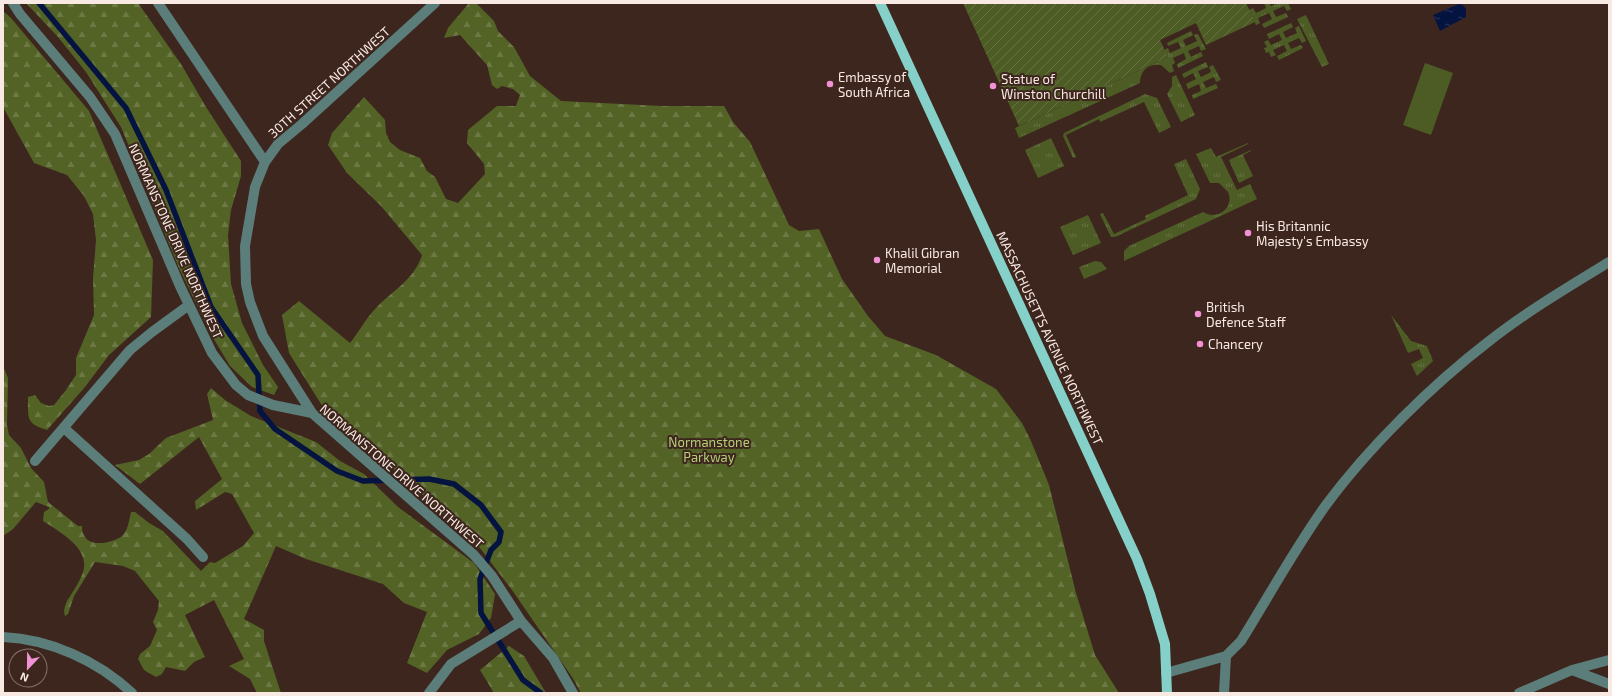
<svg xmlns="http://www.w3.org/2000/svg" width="1612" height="696" font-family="'Exo 2',sans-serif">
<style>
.grass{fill:url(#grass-tufts)}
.forest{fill:url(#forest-firs)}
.garden{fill:url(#garden-furrows)}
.pitch{fill:#4d5c25}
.water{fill:url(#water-ripples)}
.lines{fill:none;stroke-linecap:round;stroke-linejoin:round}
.stream{stroke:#04133f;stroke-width:5.5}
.minor{stroke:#5b7e7b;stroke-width:10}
.major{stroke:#85d0c9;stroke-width:10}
.poi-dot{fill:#f391d6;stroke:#3d261e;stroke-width:1.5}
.labels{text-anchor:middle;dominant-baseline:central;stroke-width:4;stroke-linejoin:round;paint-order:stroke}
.poi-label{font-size:13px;fill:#f9e9e3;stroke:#3d261e;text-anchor:start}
.street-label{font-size:13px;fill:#f9e9e3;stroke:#3d261e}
.park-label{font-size:13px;fill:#b6cf77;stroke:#3d261e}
</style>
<defs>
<pattern id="grass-tufts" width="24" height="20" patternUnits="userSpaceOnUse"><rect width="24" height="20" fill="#4d5c25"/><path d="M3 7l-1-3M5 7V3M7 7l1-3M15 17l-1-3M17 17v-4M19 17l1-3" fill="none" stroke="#677344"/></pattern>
<pattern id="forest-firs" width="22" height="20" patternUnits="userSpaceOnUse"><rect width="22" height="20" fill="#536326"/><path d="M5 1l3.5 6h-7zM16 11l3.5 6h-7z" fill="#6c7945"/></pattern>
<pattern id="garden-furrows" width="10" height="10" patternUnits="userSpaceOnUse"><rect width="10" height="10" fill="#4d5c25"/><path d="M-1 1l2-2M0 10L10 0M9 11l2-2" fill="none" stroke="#677344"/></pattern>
<pattern id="water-ripples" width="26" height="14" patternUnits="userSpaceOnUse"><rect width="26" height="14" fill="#04133f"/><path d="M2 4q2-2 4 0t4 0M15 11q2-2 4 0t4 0" fill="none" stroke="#29355b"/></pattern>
</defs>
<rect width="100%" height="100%" fill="#3d261e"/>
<path class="grass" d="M 1264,3 L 1269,3 L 1271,6 L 1278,3 L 1288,3 L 1291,9 L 1287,11 L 1284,6 L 1273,11 L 1276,17 L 1286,13 L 1288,17 L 1264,28 L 1262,24 L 1272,19 L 1269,13 L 1258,18 L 1260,23 L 1256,25 L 1249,10 L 1253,8 L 1256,13 L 1266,8 Z
M 1306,15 L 1329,64 L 1322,67 L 1297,19 Z
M 1291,23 L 1293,27 L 1283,32 L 1286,38 L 1297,33 L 1295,28 L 1299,26 L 1306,41 L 1302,43 L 1299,38 L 1288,43 L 1291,49 L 1301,45 L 1303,48 L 1279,60 L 1277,56 L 1287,51 L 1284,45 L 1273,50 L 1276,55 L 1271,57 L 1269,52 L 1266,53 L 1264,48 L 1267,47 L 1264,42 L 1268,40 L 1271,45 L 1282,40 L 1279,34 L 1269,39 L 1267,34 Z
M 1191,31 L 1193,35 L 1183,40 L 1186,46 L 1197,41 L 1194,35 L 1198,34 L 1206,49 L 1201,51 L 1199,46 L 1188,51 L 1191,57 L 1201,52 L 1203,56 L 1178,68 L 1177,64 L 1186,59 L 1184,53 L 1173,58 L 1175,63 L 1172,65 L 1174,71 L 1170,73 L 1161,65 C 1149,63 1140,70 1140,83 L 1019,138 L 1015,128 L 1168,57 L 1164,50 L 1168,48 L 1170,53 L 1181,48 L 1178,42 L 1168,46 L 1167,43 Z
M 1206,62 L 1208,67 L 1198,71 L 1201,77 L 1211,72 L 1209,67 L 1213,65 L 1221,80 L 1216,82 L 1214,77 L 1203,82 L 1206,88 L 1216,84 L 1218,88 L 1193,99 L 1192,95 L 1201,91 L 1199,84 L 1188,89 L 1186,84 L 1196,79 L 1193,73 L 1184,78 L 1182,74 Z
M 1176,75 L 1195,115 L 1181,122 L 1167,94 L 1172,86 L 1172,77 Z
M 1145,94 L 1157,98 L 1171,127 L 1159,133 L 1144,102 L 1100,122 L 1099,119 L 1066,135 L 1076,157 L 1073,158 L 1063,136 L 1064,133 Z
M 1051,138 L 1064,166 L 1038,178 L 1025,150 Z
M 1248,143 L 1248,144 L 1221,157 L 1237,190 L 1250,184 L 1257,199 L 1124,261 L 1124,251 L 1129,246 L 1203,212 C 1217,221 1235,208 1228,192 L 1219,183 L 1210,183 L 1196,154 L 1211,148 L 1216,157 Z
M 1251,150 L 1251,151 L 1243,155 L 1253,176 L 1239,183 L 1229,160 Z
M 1186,159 L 1200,189 L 1196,199 L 1115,237 L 1111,237 L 1100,214 L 1103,213 L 1114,234 L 1146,219 L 1145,216 L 1188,195 L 1174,164 Z
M 1088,215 L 1101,243 L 1073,255 L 1060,227 Z
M 1095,261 L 1101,262 L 1107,269 L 1084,279 L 1079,267 Z
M 1391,315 L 1411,341 L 1427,346 L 1433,361 L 1417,376 L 1411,364 L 1423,358 L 1419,349 L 1408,353 Z"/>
<path class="forest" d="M 26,3 L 138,3 L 181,64 L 206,107 L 241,161 L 241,176 L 231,210 L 228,235 L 231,284 L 242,323 L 263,365 L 278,387 L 274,395 L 252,387 L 230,366 L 212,336 L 179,268 L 121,127 L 86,72 L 58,37 Z
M 469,3 L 476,3 L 494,21 L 498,31 L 514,47 L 530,76 L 561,101 L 662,106 L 724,106 L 733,122 L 750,142 L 789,225 L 799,231 L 819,229 L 842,279 L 868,316 L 885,336 L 936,355 L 996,389 L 1022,423 L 1031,441 L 1049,485 L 1076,593 L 1095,655 L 1119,693 L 581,693 L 572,677 L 512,590 L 480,548 L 444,514 L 321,404 L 289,353 L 282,315 L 299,301 L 350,343 C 359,332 366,318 376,308 C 393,290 414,280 422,255 L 381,206 L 347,173 L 328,145 L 332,133 L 364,97 L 385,120 L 386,133 L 390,142 L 400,150 L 420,158 L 427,171 L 435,177 L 446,199 L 458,203 L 485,174 L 484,164 L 467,143 L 468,130 L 497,106 L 516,106 L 520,95 L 513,89 L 502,86 L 497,89 L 492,85 L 487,65 L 460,35 L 444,38 L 448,28 Z
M 3,11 L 11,18 L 89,111 L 153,260 L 151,317 L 109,355 L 85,387 L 47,430 C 26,424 28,418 28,397 L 35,395 L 41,403 L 49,406 L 54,405 L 66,390 L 76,375 L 76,358 L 94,315 L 93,278 L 96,240 L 93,214 L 84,196 L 67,175 L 34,163 L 3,107 Z
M 3,366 L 8,378 L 7,425 L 9,435 L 21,448 L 31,468 L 44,482 L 48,502 L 78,526 L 82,526 C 82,529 82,533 84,535 C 89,548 113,543 122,536 C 128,531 129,520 131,512 L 135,512 L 149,523 L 163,531 L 201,571 L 210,562 L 215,563 L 243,546 L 254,533 L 232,494 L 225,492 L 196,510 L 195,501 L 222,479 L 199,437 L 140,484 L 115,465 L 139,460 L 149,454 L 166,438 L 213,420 L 207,394 L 211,388 L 225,400 L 251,416 L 316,442 L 340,461 L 364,474 L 398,507 L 474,563 L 495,594 L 491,618 L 479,634 L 447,650 L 427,673 L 407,663 L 427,612 L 404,603 L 383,584 L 306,559 L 276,546 L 244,619 L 264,630 L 264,641 L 281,693 L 257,693 L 250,679 L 229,666 L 244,659 L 214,600 L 185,615 L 205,657 L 194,662 L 185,671 L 166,667 L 162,674 L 156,677 L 144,670 L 138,659 L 140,654 L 150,646 L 157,630 L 153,622 L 158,610 L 159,601 L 135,571 L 123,566 L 95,562 L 74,596 L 68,614 L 65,616 C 63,611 65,606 67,601 C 72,593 83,577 84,568 C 87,546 58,531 43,521 L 44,512 L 49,509 L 49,507 L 36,502 L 13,529 L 3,536 Z
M 509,646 L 524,656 L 546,693 L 494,693 L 480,670 Z"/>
<path class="garden" d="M 963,3 L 1246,3 L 1255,22 L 1206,45 L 1196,23 L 1160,40 L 1168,57 L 1019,126 Z"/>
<path class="pitch" d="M 1425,63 L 1453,73 L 1431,135 L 1403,125 Z"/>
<path class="water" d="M 1459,4 L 1463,5 L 1466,9 L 1466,17 L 1440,31 L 1433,15 Z"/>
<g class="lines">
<path class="stream" d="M 39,3 L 126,108 L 166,190 L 211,307 L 258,375 L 260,411 L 275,429 L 337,471 L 363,481 L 429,479 L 454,484 L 481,505 L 501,532 L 499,542 L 491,550 L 480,579 L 481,613 L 523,680 L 541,693"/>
<path class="minor" d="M 13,3 L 20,14 L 90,97 L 115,134 L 180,286 L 212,353 L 236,385 L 248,395 L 273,405 L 312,413 L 474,555 L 492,576 L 521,621 L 553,658 L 573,693
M 158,3 L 265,162
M 312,413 L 263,336 L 250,302 L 246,284 L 245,246 L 255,187 L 265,162 L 278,144 L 302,124 L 435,3
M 64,428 L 187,539 L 203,557
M 35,461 L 130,350 L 152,332 L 189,305
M 3,637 C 50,639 98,661 132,693
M 1572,670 L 1609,684
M 1166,673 L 1226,656 L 1241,641 C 1269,596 1295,548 1326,505 C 1368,448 1432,385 1488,342 C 1526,312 1568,287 1609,262
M 429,693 L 451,664 L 521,621
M 1224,693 L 1226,656
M 1519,693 L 1572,670 L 1609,660"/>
<path class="major" d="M 880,3 L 1137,559 L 1150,594 L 1165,644 L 1167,693"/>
</g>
<g class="poi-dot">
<circle cx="830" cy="84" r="4"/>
<circle cx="993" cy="86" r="4"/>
<circle cx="1248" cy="233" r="4"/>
<circle cx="877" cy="260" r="4"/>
<circle cx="1198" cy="314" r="4"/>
<circle cx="1200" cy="344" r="4"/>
</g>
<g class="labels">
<g class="poi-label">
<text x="838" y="77">Embassy of<tspan x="838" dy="15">South Africa</tspan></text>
<text x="1001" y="79">Statue of<tspan x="1001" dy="15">Winston Churchill</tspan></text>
<text x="1256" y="226">His Britannic<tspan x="1256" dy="15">Majesty's Embassy</tspan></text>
<text x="885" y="253">Khalil Gibran<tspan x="885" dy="15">Memorial</tspan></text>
<text x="1206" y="307">British<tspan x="1206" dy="15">Defence Staff</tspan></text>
<text x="1208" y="344">Chancery</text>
</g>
<g class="street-label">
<text transform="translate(329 82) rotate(-42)">30TH STREET NORTHWEST</text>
<text transform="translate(176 241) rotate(66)">NORMANSTONE DRIVE NORTHWEST</text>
<text transform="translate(1050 338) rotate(65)">MASSACHUSETTS AVENUE NORTHWEST</text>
<text transform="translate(402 476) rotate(41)">NORMANSTONE DRIVE NORTHWEST</text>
</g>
<g class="park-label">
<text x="709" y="442">Normanstone<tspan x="709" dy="15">Parkway</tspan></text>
</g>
</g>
<rect width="1612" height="696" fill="none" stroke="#f9e9e3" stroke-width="8"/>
<g transform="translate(28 668) rotate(202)"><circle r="19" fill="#3d261e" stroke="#88746d"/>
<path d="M0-3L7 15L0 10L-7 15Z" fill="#f391d6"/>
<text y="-6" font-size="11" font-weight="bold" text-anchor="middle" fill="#f9e9e3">N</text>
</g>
</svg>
